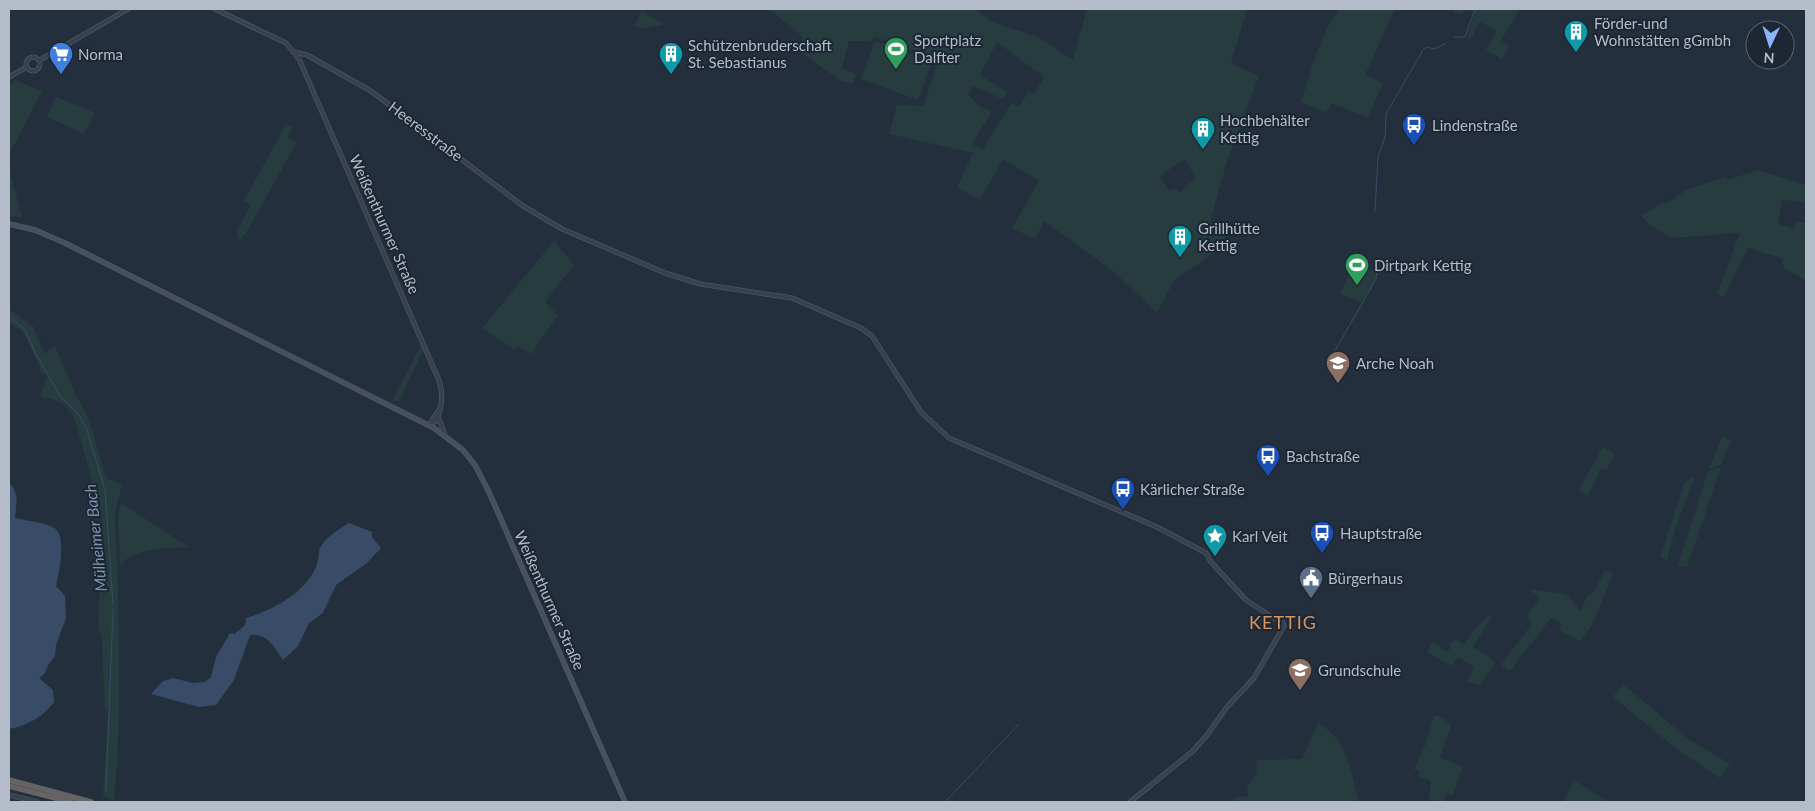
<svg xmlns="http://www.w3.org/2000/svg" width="1815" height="811" font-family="Lato,sans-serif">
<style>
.green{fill:#263c3f;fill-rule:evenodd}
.water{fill:#394c67}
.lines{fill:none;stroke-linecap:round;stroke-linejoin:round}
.stream{stroke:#394c67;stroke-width:1}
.tertiary-casing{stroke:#565f6c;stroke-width:5}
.secondary-casing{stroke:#565f6c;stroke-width:5.5}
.trunk-casing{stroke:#434c59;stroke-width:6}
.tertiary{stroke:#38414e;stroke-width:4}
.secondary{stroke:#465061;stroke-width:4.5}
.trunk{stroke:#656462;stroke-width:5}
.labels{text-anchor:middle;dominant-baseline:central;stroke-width:4;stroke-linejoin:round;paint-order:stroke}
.poi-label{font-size:15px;fill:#b4bcc9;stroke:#1d2633;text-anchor:start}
.street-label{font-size:15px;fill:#b4bcc9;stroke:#1d2633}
.water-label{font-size:16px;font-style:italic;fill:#7c92b1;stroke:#1d2633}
.quarter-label{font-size:18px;letter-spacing:1px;fill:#d59563;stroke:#1d2633}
</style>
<rect width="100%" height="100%" fill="#242f3e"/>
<path class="green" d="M 769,9 L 975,9 L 992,22 L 1038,37 L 1073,60 L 1087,9 L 1247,9 L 1231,63 L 1259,76 L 1228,158 L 1210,222 L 1228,231 L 1221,249 L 1174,280 L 1157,313 L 1113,271 L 1044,221 L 1035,239 L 1012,228 L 1039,181 L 1003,159 L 980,200 L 957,187 L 973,153 L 889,134 L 897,105 L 923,106 L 939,59 L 875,37 L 869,41 L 849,41 L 842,68 L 856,74 L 853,84 L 841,81 L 804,55 L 802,36 ZM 997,42 L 1044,77 L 1035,93 L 1028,92 L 1020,106 L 1011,104 L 983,149 L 972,144 L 992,111 L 981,107 L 968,95 L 972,86 L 1003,99 L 1007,92 L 980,75 ZM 1184,159 L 1196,177 L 1179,193 L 1176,188 L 1169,190 L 1160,176 Z
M 1340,9 L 1395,9 L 1365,75 L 1383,83 L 1368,117 L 1332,104 L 1326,113 L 1301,102 C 1309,77 1322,27 1340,9 Z
M 1457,9 L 1520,9 L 1501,40 L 1510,46 L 1502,59 L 1486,50 L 1497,30 L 1480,22 L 1470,40 L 1467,39 L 1475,12 L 1469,9 L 1459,15 L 1453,11 Z
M 642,11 L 663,24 L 644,29 L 634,25 Z
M 875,41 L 932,61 L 918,100 L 861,79 Z
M 15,80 L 42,91 L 9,155 L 9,86 Z
M 56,97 L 95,113 L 84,134 L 47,117 Z
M 286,124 L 293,128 L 288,137 L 297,142 L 245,235 L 242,235 L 242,239 L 236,239 L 237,231 L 251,205 L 244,201 Z
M 9,169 L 22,217 L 9,216 Z
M 1758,170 L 1806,185 L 1806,202 L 1782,200 L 1778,224 L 1794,229 L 1796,222 L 1806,223 L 1806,281 L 1784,268 L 1781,258 L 1748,248 L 1724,297 L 1717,294 L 1740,233 L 1673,238 L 1651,226 L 1641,216 L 1662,203 L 1669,202 L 1686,190 L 1725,177 L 1727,180 Z
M 554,241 L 574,265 L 545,302 L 558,315 L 531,354 L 518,346 L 514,349 L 482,328 Z
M 1353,266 L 1380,273 L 1361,302 L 1340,294 Z
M 9,309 L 33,326 L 44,354 L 55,346 L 74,391 L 89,419 L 106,478 L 122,484 L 115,514 C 119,609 123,705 114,800 L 103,796 L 108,709 L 105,709 L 102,640 L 98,626 L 102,542 L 100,507 L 73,414 C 63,403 55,398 40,397 L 47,376 L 39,370 L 40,366 L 23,332 L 9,323 Z
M 421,345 L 423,350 L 399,401 L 392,401 Z
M 1722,437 L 1731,440 L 1721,465 L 1709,469 Z
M 1603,447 L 1615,454 L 1606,470 L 1601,468 L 1588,496 L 1578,491 Z
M 1721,467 L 1687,567 L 1678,565 L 1708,471 Z
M 1695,477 L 1676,526 L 1667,560 L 1660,557 L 1685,482 Z
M 121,503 L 189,547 C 165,548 137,547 120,565 L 118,517 Z
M 1605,570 L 1613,574 L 1592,625 L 1580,641 L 1559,630 L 1562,624 L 1551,618 L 1510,671 L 1501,665 L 1532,624 L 1526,616 L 1540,598 L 1528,589 L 1566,594 L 1581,611 L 1587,596 L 1593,593 Z
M 1489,616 L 1491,618 L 1473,647 L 1496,662 L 1480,685 L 1467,682 L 1474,667 L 1458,657 L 1452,666 L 1427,652 L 1433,642 L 1447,652 L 1450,648 L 1449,644 L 1455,639 L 1464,645 L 1474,629 Z
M 1623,684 L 1687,738 L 1730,764 L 1720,778 L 1674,747 L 1613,697 Z
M 1434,716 L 1440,716 L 1451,725 L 1440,758 L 1463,766 L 1453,795 L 1447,793 L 1444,802 L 1429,799 L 1431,781 L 1418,776 L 1420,772 L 1414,769 L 1426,743 Z
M 1318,723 C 1349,740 1350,771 1359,802 L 1234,802 L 1233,798 L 1248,796 L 1247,785 L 1250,784 L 1257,773 L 1256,760 L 1302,759 Z
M 1574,780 L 1609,802 L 1564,802 Z"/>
<path class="water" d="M 9,483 C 20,493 16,504 15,518 C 27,521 44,522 54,528 C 67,535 59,573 56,586 L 65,596 L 66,618 L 56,645 L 55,656 L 48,665 L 45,673 L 39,678 L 53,690 L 54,702 C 44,716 27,726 9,729 Z
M 349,523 L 372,532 L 372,537 L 381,548 L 367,563 L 336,585 L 323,613 L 309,623 L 298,646 L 283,660 C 274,647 268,633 250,635 L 234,680 L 216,705 L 199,707 L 151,694 L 163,681 L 173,678 L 193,683 L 205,682 L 211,677 L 216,657 L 230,633 L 235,634 L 245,625 L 246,618 C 271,611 305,593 316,567 C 319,561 318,554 320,548 C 326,537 339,529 349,523 Z"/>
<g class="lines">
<path class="stream" d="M 1454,37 L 1465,37 L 1475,9
M 1375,211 L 1378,157 L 1385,137 L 1386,114 L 1423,50 L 1427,47 L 1435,49 L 1446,43
M 9,316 L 25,330 L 35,352 L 60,396 L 79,415 L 87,430 L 105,490 L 113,605
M 1332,356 L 1376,279 L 1377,266
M 106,791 L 113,609
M 945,802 L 1019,724"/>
<defs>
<path id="tertiary" d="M 215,9 L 286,43 L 299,59 L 438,378 C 444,393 443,406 436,421 L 428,425
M 295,52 L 307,55 L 371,91 L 523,206 L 562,229 L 665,273 L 700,284 L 792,298 L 861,328 L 872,336 L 921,412 L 949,438 L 1157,527 L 1206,553 L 1211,562 L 1246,600 L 1273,618 L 1282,621 L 1284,626 L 1254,678 L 1227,707 L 1207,735 L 1193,751 L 1130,802
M26 64a7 7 0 1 1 14 0a7 7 0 1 1-14 0Z
M 40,60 L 128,9
M 9,77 L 27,67
M 439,419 L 445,435
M 429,425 L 439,410
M 9,795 L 38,802"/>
<path id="secondary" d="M 9,224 L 35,230 L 65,243 L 434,428 L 463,450 L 475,465 L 489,492 L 625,802"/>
<path id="trunk" d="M 9,780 L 91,802
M 9,786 L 71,802"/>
</defs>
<use href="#tertiary" class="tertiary-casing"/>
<use href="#secondary" class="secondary-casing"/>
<use href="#trunk" class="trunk-casing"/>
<use href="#tertiary" class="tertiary"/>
<use href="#secondary" class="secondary"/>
<use href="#trunk" class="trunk"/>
</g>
<defs>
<symbol id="building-pin" viewBox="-11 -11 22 30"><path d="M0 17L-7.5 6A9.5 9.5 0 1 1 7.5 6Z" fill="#0f9aa8" stroke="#1d2633"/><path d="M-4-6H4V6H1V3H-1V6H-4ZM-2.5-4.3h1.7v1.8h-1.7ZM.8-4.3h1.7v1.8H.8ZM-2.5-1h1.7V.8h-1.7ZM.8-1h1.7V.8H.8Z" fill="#fff"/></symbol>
<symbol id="stadium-pin" viewBox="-11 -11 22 30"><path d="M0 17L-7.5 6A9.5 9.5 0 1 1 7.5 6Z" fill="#2e9e5b" stroke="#1d2633"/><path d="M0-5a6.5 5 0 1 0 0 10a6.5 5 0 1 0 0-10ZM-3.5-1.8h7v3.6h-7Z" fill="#fff"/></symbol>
<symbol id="supermarket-pin" viewBox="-11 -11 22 30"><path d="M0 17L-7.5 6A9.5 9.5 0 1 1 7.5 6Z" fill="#3f7fe0" stroke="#1d2633"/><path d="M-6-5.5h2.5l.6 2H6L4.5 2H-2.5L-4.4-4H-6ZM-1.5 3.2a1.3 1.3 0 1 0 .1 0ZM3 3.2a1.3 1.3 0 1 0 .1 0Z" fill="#fff"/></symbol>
<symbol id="bus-pin" viewBox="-11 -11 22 30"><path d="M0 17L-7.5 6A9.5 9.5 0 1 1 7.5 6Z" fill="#1a4fb4" stroke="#1d2633"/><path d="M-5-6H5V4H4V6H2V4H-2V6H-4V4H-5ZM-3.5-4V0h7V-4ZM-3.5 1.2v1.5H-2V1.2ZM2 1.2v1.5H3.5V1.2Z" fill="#fff"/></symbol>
<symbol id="school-pin" viewBox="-11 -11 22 30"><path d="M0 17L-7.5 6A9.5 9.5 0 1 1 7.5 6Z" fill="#8d6e63" stroke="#1d2633"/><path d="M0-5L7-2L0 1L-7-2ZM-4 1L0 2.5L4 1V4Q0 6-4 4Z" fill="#fff"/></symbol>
<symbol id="sight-pin" viewBox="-11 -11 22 30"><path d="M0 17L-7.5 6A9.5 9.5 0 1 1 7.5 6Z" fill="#0f9aa8" stroke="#1d2633"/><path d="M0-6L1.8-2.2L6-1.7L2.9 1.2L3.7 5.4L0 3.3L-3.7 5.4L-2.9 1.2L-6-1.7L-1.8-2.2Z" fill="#fff"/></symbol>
<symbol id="civic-pin" viewBox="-11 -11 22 30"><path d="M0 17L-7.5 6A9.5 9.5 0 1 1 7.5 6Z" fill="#5c6f8a" stroke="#1d2633"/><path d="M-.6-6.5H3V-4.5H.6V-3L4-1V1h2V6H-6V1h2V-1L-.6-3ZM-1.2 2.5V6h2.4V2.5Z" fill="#fff"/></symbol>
</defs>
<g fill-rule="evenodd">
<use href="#building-pin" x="1562" y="18" width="28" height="38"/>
<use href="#stadium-pin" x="882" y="35" width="28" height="38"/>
<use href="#supermarket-pin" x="47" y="40" width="28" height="38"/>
<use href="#building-pin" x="657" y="40" width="28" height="38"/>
<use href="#bus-pin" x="1400" y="111" width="28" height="38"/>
<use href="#building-pin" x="1189" y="115" width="28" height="38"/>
<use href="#building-pin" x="1166" y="223" width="28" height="38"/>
<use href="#stadium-pin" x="1343" y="251" width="28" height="38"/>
<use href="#school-pin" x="1324" y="349" width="28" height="38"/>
<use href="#bus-pin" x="1254" y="442" width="28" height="38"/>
<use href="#bus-pin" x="1109" y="475" width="28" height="38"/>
<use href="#bus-pin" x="1308" y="519" width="28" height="38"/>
<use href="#sight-pin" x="1201" y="522" width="28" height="38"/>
<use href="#civic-pin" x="1297" y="564" width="28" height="38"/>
<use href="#school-pin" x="1286" y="656" width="28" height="38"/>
</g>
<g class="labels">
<g class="poi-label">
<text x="1594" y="23">Förder-und<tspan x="1594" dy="17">Wohnstätten gGmbh</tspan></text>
<text x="914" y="40">Sportplatz<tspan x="914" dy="17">Dalfter</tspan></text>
<text x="688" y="45">Schützenbruderschaft<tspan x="688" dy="17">St. Sebastianus</tspan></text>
<text x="78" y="54">Norma</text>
<text x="1220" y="120">Hochbehälter<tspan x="1220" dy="17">Kettig</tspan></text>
<text x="1432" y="125">Lindenstraße</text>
<text x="1198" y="228">Grillhütte<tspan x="1198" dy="17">Kettig</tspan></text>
<text x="1374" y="265">Dirtpark Kettig</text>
<text x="1356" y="363">Arche Noah</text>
<text x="1286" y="456">Bachstraße</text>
<text x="1140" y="489">Kärlicher Straße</text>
<text x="1340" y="533">Hauptstraße</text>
<text x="1232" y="536">Karl Veit</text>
<text x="1328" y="578">Bürgerhaus</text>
<text x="1318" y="670">Grundschule</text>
</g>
<g class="street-label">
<text transform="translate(426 131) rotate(37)">Heeresstraße</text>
<text transform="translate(385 224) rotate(66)">Weißenthurmer Straße</text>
<text transform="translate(550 600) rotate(66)">Weißenthurmer Straße</text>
</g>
<g class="water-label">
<text transform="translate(95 538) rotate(-96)">Mülheimer Bach</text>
</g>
<g class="quarter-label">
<text x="1283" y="622">KETTIG</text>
</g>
</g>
<rect width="1815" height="811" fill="none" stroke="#b4bcc9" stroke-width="20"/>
<g transform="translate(1770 45) rotate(184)"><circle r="24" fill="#1d2633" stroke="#59626f"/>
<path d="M0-4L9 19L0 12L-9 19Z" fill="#8ab4f8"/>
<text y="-8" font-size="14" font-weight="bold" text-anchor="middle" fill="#b4bcc9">N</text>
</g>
</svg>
